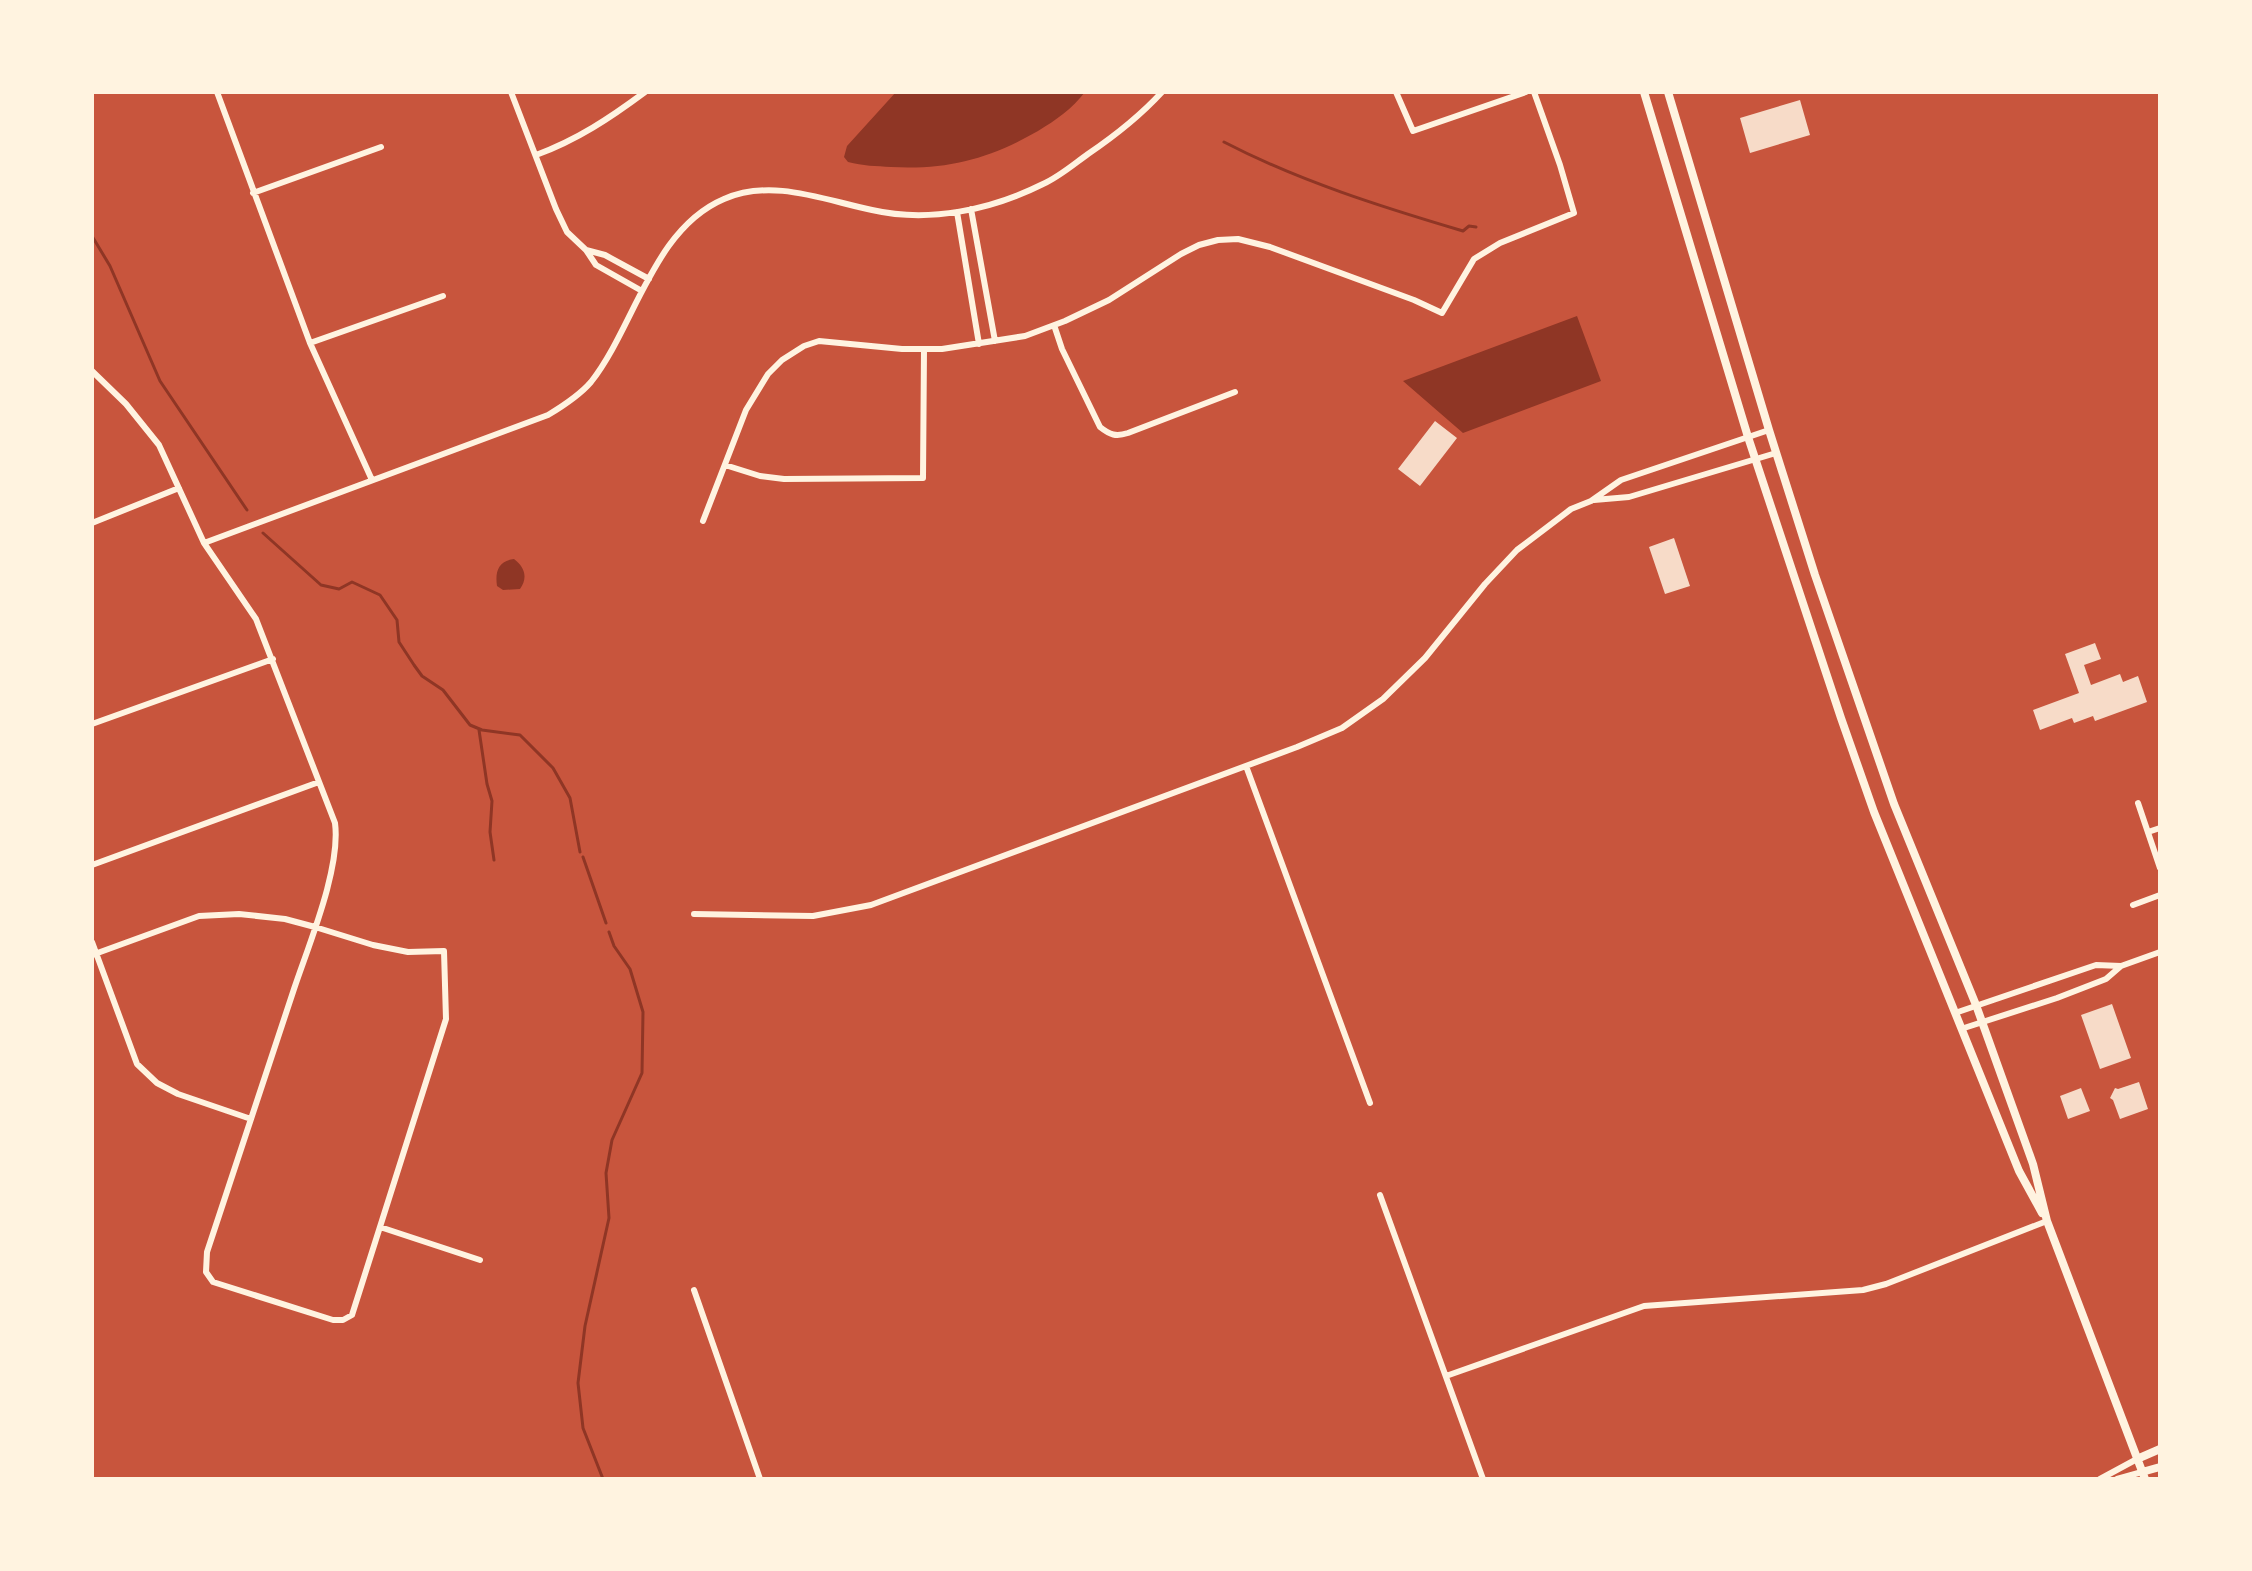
<svg xmlns="http://www.w3.org/2000/svg" width="2252" height="1571" font-family="Montserrat,sans-serif">
<style>
.water{fill:#8f3625}
.lines{fill:none;stroke-linecap:round;stroke-linejoin:round}
.stream{stroke:#8f3625;stroke-width:3}
.building{fill:#f7dbc8}
.minor{stroke:#fff3e0;stroke-width:6}
.secondary{stroke:#fff3e0;stroke-width:8}
</style>
<rect width="100%" height="100%" fill="#c8553d"/>
<path class="water" d="M 896,92 L 1085,92 C 1072,109 1056,120 1038,131 C 989,159 947,170 891,167 C 876,166 863,166 848,162 L 844,157 L 847,146 Z
M 1577,316 L 1601,381 L 1463,433 L 1403,381 Z
M 514,559 C 525,567 528,578 520,589 L 503,590 L 497,586 C 495,572 498,561 514,559 Z"/>
<g class="lines">
<path class="stream" d="M 1224,142 C 1299,181 1382,207 1463,231 L 1469,226 L 1476,227
M 92,236 L 110,266 L 160,381 L 247,510
M 263,533 L 321,585 L 339,589 L 352,582 L 380,595 L 397,620 L 399,642 L 414,665 L 422,676 L 443,690 L 470,725 L 482,730 L 520,735 L 553,768 L 570,798 L 580,852
M 479,730 L 487,784 L 492,801 L 490,832 L 494,860
M 583,857 L 606,923
M 603,1479 L 583,1428 L 578,1383 L 585,1326 L 609,1218 L 606,1173 L 612,1140 L 642,1073 L 643,1012 L 630,969 L 614,946 L 609,932"/>
</g>
<path class="building" d="M 1800,100 L 1810,135 L 1750,153 L 1740,118 Z
M 1435,421 L 1457,438 L 1420,486 L 1398,469 Z
M 1674,538 L 1690,586 L 1665,594 L 1649,547 Z
M 2095,643 L 2101,659 L 2084,665 L 2091,685 L 2120,674 L 2123,682 L 2138,676 L 2147,702 L 2095,721 L 2093,716 L 2074,723 L 2072,718 L 2040,730 L 2033,710 L 2079,693 L 2065,654 Z
M 2112,1004 L 2131,1058 L 2100,1069 L 2081,1015 Z
M 2139,1082 L 2148,1109 L 2120,1119 L 2113,1100 L 2110,1098 L 2115,1088 L 2118,1089 Z
M 2081,1088 L 2090,1111 L 2068,1119 L 2060,1096 Z"/>
<g class="lines">
<path class="minor" d="M 217,92 L 310,343 L 372,480
M 511,92 L 556,209 L 567,232 L 586,250 L 596,265 L 642,291
M 1396,92 L 1413,131 L 1526,92
M 536,155 C 577,140 610,118 645,92
M 253,193 L 381,147
M 971,209 L 995,341
M 957,212 L 979,344
M 586,250 L 605,255 L 649,279
M 1054,325 L 1062,349 L 1100,427 C 1110,435 1116,437 1128,433 L 1235,392
M 310,343 L 443,296
M 92,371 L 126,404 L 159,445 L 204,543 L 256,619 L 335,823 C 341,868 309,944 294,989 C 265,1077 236,1164 207,1252 L 206,1272 L 213,1282 L 333,1320 L 343,1320 L 352,1315 L 446,1019 L 444,951 L 408,952 L 373,945 L 315,927 L 285,919 L 239,914 L 199,916 L 92,955
M 725,465 L 760,476 L 784,479 L 923,478 L 924,349
M 1594,500 L 1629,497 L 1776,453
M 703,521 L 746,410 L 768,374 L 782,360 L 804,346 L 819,341 L 902,349 L 942,349 L 1025,336 L 1065,321 L 1109,300 L 1181,254 L 1199,245 L 1218,240 L 1238,239 L 1270,247 L 1414,300 L 1442,313 L 1474,259 L 1500,243 L 1574,213 L 1560,165 L 1534,92
M 92,523 L 179,488
M 204,543 L 548,415 C 563,406 579,396 591,382 C 635,326 653,229 724,199 C 772,178 824,200 872,210 C 929,223 991,210 1043,184 C 1059,177 1074,164 1088,154 C 1116,135 1140,116 1162,92
M 92,724 L 273,659
M 1246,766 L 1370,1103
M 2138,803 L 2160,868
M 2148,832 L 2160,828
M 92,865 L 319,782
M 2133,905 L 2160,895
M 694,914 L 813,916 L 871,905 L 1297,747 L 1342,728 L 1383,699 L 1425,658 L 1485,584 L 1517,550 L 1571,509 L 1591,501 L 1621,480 L 1769,430
M 92,942 L 137,1064 L 157,1083 L 178,1094 L 251,1119
M 1955,1013 L 2096,965 L 2121,966
M 1961,1029 L 2057,998 L 2106,979 L 2121,966 L 2160,952
M 1380,1195 L 1483,1479
M 380,1227 L 480,1260
M 694,1290 L 760,1479
M 1446,1376 L 1644,1306 L 1863,1290 L 1886,1284 L 2047,1221
M 2100,1479 L 2137,1459
M 2117,1479 L 2142,1472"/>
<path class="secondary" d="M 1644,92 L 1748,437 L 1841,718 L 1874,812 L 2019,1171 L 2042,1213
M 1668,92 L 1769,430 L 1815,575 L 1894,804 L 1976,1005 L 2033,1164 L 2047,1221 L 2145,1479
M 2137,1459 L 2160,1449
M 2142,1472 L 2160,1467"/>
</g>
<rect width="2252" height="1571" fill="none" stroke="#fff3e0" stroke-width="188"/>
</svg>
